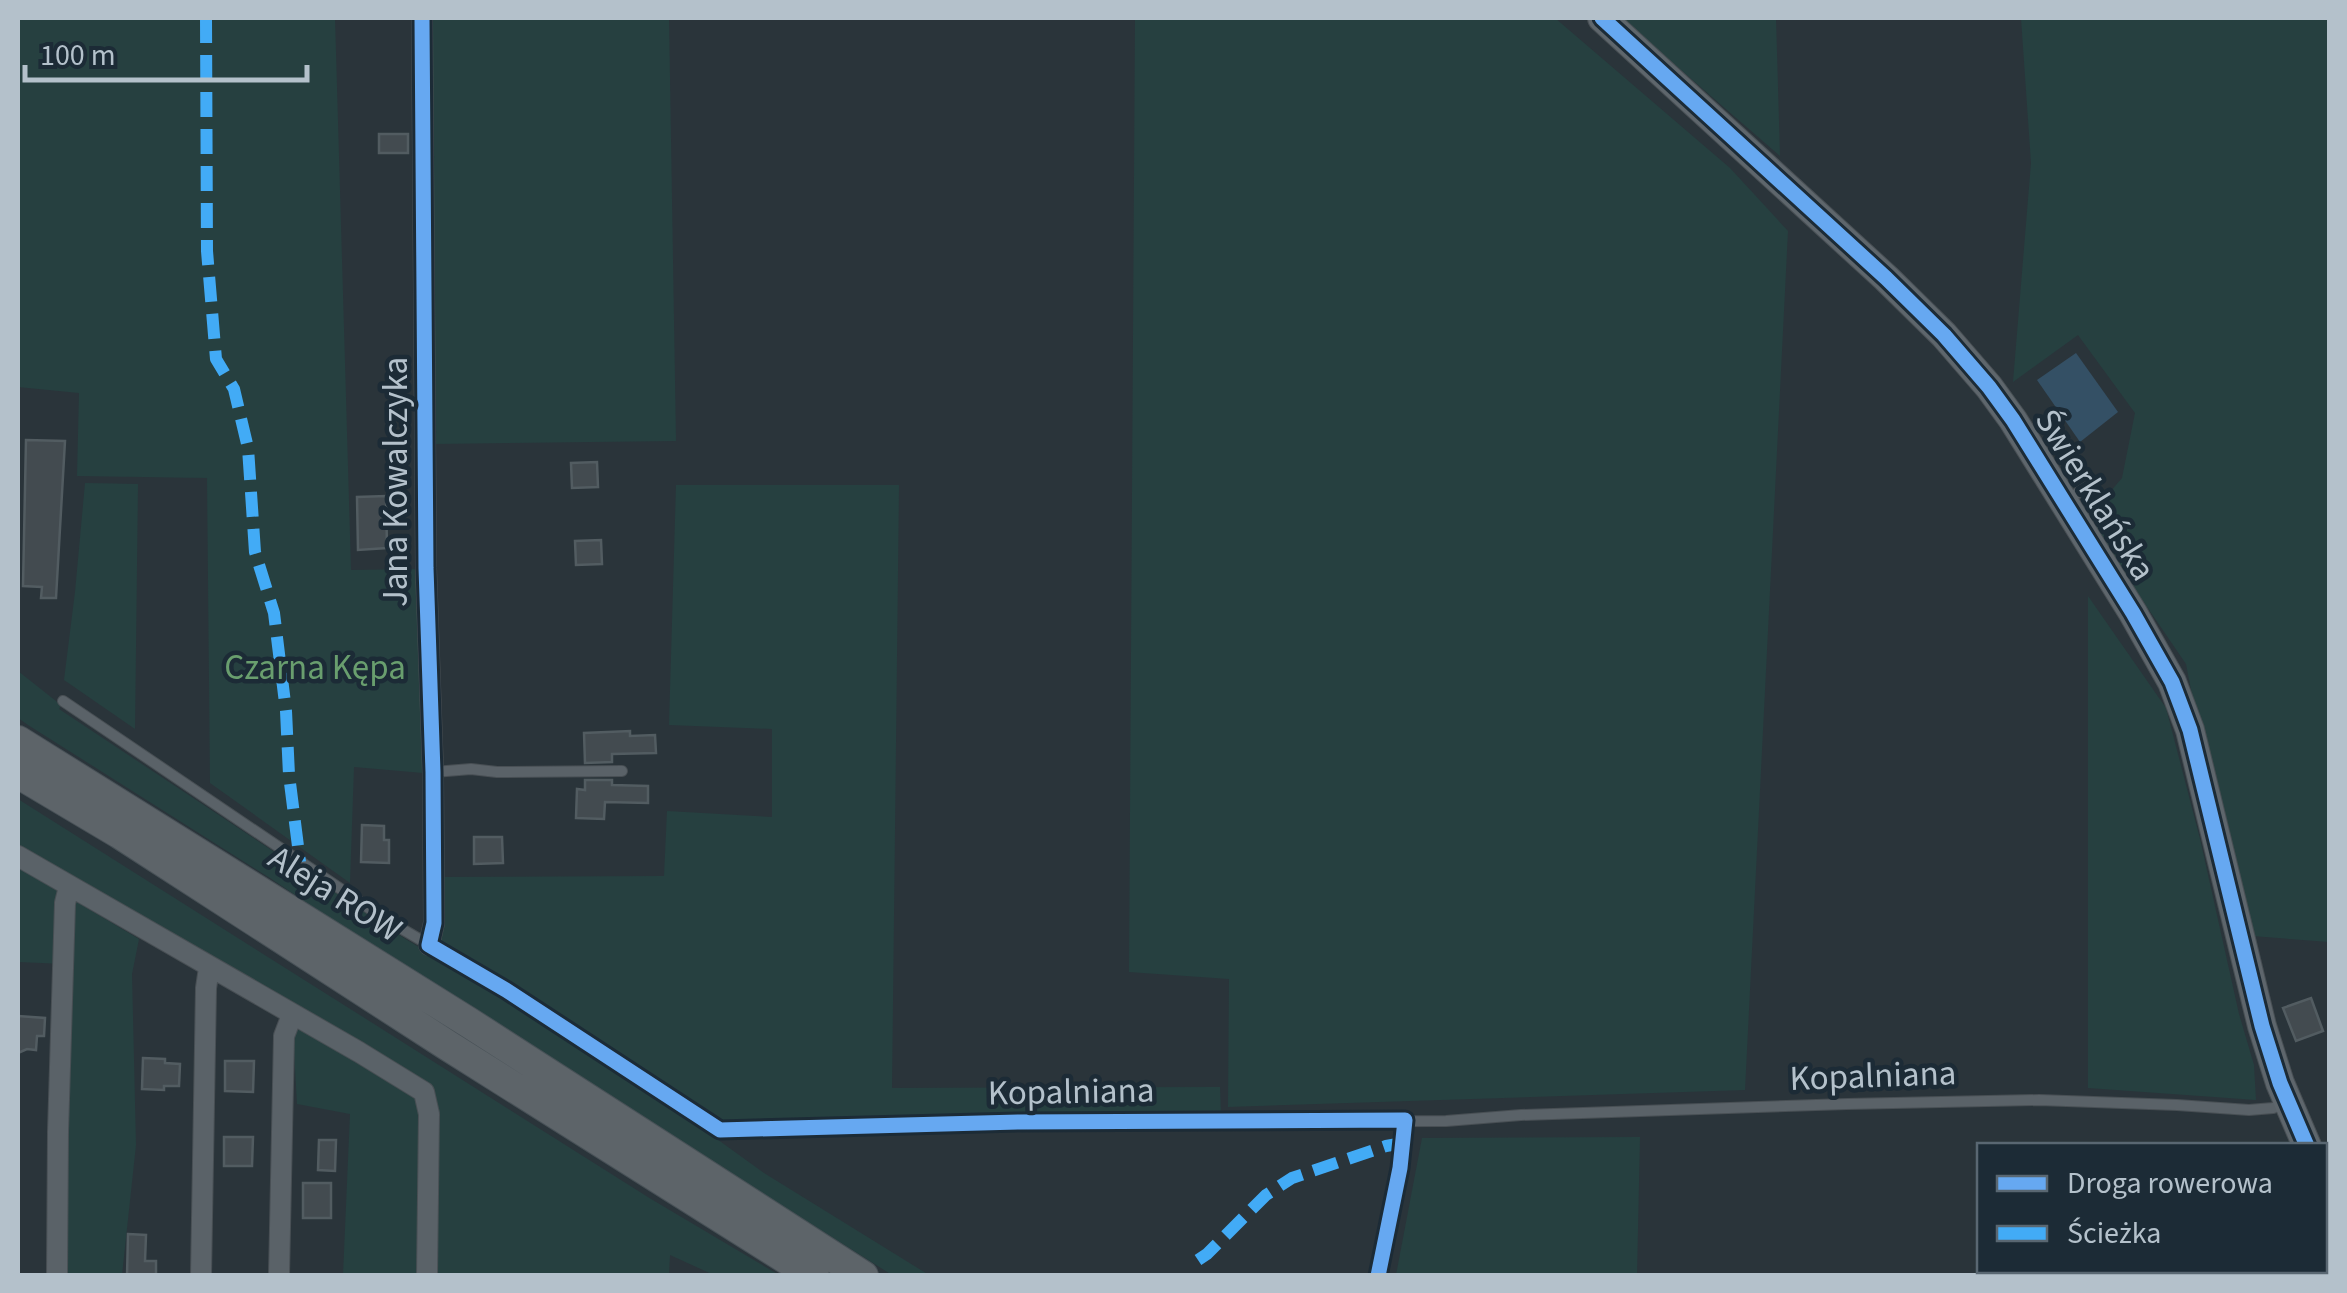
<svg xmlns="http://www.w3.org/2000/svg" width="2347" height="1293" font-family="'Source Sans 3',sans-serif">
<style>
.green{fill:#264040}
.water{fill:#345065}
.building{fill:#434b50;stroke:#525c61;stroke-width:2.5}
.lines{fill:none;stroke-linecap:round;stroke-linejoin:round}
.lane-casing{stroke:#484f54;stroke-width:12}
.street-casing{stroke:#484f54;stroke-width:22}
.secondary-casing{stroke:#484f54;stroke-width:30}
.primary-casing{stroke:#485157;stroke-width:32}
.lane{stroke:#5a6268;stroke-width:10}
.street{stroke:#5a6268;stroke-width:20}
.secondary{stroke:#5e666c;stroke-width:28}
.primary{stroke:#5d6469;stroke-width:30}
.quiet{stroke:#42abf6;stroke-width:12;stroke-dasharray:25 12;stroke-linecap:butt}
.cycleway-casing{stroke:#1c2b36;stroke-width:21}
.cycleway{stroke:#66a8f1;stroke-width:15}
.labels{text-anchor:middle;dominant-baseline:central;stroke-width:9;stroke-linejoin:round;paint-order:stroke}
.street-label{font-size:35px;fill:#b4c1cb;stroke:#1c2b36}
.park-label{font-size:35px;fill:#699e6e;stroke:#1c2b36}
</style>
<rect width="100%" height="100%" fill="#2a343a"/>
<path class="green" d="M 18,18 L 335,18 L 351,570 L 421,569 L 423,773 L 354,767 L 350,883 L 210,783 L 207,478 L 77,476 L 79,393 L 18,387 Z
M 430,18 L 669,18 L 676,441 L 434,444 Z
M 1135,18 L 1555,18 L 1730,168 L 1788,231 L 1745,1090 L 1228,1107 L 1229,979 L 1129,972 Z
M 1621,18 L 1776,18 L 1780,156 Z
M 2021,18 L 2329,18 L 2329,942 L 2239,935 L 2186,664 L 2087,519 L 2122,478 L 2135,413 L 2078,335 L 2013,382 L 2031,163 Z
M 85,483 L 138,484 L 135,729 L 64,680 L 75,592 Z
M 676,485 L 899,485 L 892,1088 L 1220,1087 L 1221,1115 L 721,1124 L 440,943 L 441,877 L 664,876 L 667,811 L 772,817 L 772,729 L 669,725 Z
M 2088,596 L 2166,708 L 2200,839 L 2239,1014 L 2254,1065 L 2256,1100 L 2088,1088 Z
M 18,671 L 61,705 L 59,709 L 407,940 L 510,1001 L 667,1103 L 764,1173 L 929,1275 L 892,1275 L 378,951 L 270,878 L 28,725 L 18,718 Z
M 18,799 L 651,1199 L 779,1275 L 714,1275 L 670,1255 L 669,1275 L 343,1275 L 350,1114 L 297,1104 L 292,1015 L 18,849 Z
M 18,867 L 139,939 L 132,974 L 136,1145 L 122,1275 L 65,1275 L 65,964 L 18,962 Z
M 1640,1137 L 1637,1275 L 1396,1275 L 1422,1138 Z"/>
<path class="water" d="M 2076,353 L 2118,412 L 2080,442 L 2037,380 Z"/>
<path class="building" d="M 379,134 L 408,134 L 408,153 L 379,153 Z
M 26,440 L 65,441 L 56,598 L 41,598 L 42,587 L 23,586 Z
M 597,462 L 598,487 L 572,488 L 571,463 Z
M 386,496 L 387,548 L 358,550 L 357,497 Z
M 601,540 L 602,564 L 576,565 L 575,541 Z
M 630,731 L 630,736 L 655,735 L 656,753 L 612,754 L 612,762 L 585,763 L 584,733 Z
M 585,780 L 612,780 L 612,785 L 648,786 L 648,803 L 605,802 L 604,819 L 576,818 L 577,789 L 585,790 Z
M 362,825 L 384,826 L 384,840 L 389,840 L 389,863 L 361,862 Z
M 474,837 L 502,837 L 503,863 L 474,864 Z
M 2311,998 L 2323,1031 L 2296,1041 L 2283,1008 Z
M 18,1016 L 45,1018 L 44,1036 L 37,1036 L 36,1050 L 27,1049 L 18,1053 Z
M 143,1058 L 165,1059 L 165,1063 L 180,1064 L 179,1086 L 164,1086 L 164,1090 L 142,1089 Z
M 225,1061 L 254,1061 L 253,1092 L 225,1091 Z
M 224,1137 L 253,1137 L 252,1166 L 224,1166 Z
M 319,1140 L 336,1140 L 335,1171 L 318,1170 Z
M 303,1183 L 331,1183 L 331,1218 L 303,1218 Z
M 128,1234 L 146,1235 L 145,1261 L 156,1261 L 156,1276 L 127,1276 Z"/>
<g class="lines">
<defs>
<path id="lane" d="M 2065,502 L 2086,487
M 63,701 L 385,919 L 506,990 L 720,1130 L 1019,1122 L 1446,1121 L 1521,1115 L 1847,1104 L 2039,1100 L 2177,1105 L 2249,1110 L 2273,1108 L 2288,1103
M 434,772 L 471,769 L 497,772 L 622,771
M 1378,1276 L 1400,1168 L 1405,1120"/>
<path id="street" d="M 422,18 L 426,568 L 433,772 L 434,923 L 429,945
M 18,856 L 359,1052 L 424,1092 L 429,1114 L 427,1276
M 57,1276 L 58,1132 L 65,903 L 69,887
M 201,1276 L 206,988 L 209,968
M 279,1276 L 284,1036 L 292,1015"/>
<path id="secondary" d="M 1602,18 L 1886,278 L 1944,335 L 1989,387 L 2013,420 L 2133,613 L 2172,682 L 2190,730 L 2262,1026 L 2280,1083 L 2307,1146
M 2324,1180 L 2330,1190"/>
<path id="primary" d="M 18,741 L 468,1022 L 863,1276
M 18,773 L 119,833 L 447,1045 L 814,1276"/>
</defs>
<use href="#lane" class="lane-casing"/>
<use href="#street" class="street-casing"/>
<use href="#secondary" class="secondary-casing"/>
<use href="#primary" class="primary-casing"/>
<use href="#lane" class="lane"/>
<use href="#street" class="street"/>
<use href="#secondary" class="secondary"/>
<use href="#primary" class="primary"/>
<path class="quiet" d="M 206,18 L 207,251 L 216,359 L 234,389 L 248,448 L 255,552 L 274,613 L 286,711 L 289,775 L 300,862
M 1198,1260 L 1207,1254 L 1266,1195 L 1292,1178 L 1386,1146 L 1403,1143"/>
<defs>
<path id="cycleway" d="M 422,18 L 426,568 L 433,772 L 434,923 L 429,945 L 506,990 L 720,1130 L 1019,1122 L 1405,1120 L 1400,1168 L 1378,1276
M 1602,18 L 1886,278 L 1944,335 L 1989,387 L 2013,420 L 2133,613 L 2172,682 L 2190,730 L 2262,1026 L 2280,1083 L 2307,1146"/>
</defs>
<use href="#cycleway" class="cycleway-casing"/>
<use href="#cycleway" class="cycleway"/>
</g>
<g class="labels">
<g class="street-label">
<text transform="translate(396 482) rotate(-90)">Jana Kowalczyka</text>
<text transform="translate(2095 495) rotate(58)">Świerklańska</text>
<text transform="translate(335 894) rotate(32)">Aleja ROW</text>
<text transform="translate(1873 1076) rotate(-2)">Kopalniana</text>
<text transform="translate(1071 1092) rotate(-1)">Kopalniana</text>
</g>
<g class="park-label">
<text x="315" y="668">Czarna Kępa</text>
</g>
</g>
<rect width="2347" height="1293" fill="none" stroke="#b4c1cb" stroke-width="40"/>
<rect x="1977" y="1143" width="350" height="130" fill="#1c2b36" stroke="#596772" stroke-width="2.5"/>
<rect x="1997" y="1176" width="50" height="15" fill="#66a8f1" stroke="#596772" stroke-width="2.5"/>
<text x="2067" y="1193" font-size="30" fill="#b4c1cb">Droga rowerowa</text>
<rect x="1997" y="1226" width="50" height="15" fill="#42abf6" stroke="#596772" stroke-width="2.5"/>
<text x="2067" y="1243" font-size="30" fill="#b4c1cb">Ścieżka</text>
<path d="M25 65v15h282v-15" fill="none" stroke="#b4c1cb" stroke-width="5"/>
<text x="40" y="65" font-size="30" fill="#b4c1cb" stroke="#1c2b36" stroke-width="8" paint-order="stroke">100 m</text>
</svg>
